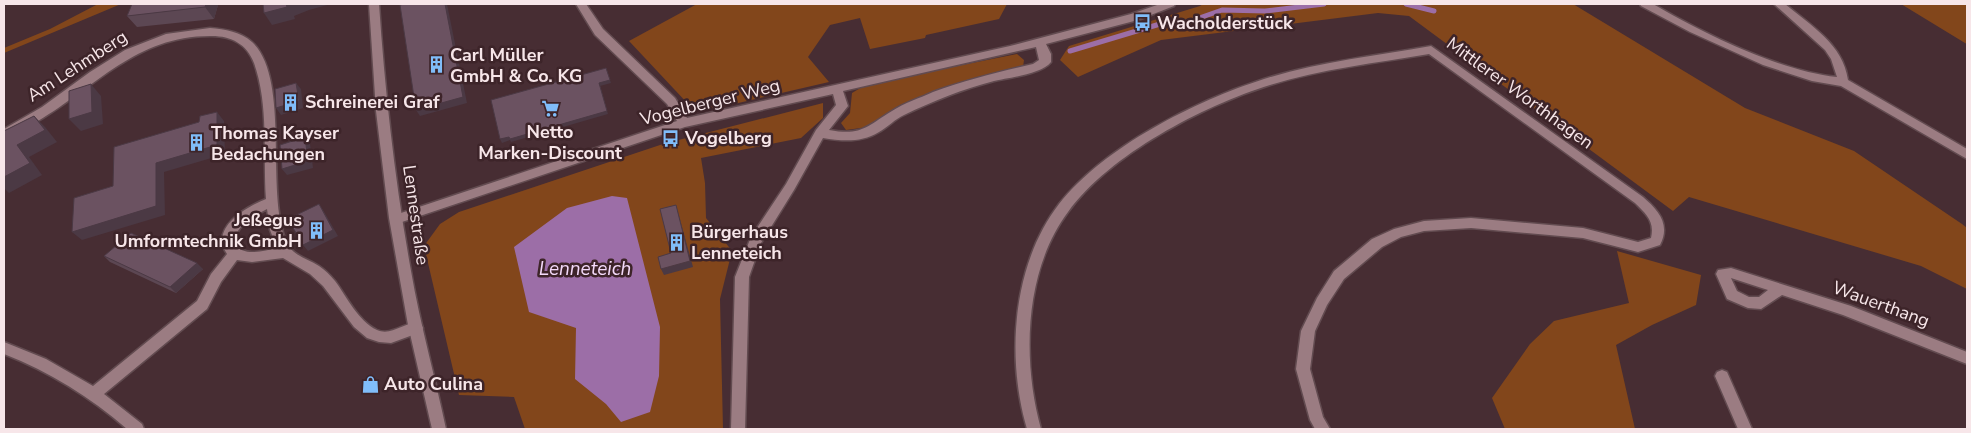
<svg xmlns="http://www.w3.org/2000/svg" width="1971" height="433" font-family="'Nunito Sans',sans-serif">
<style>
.green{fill:#82461b}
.water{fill:#9c6ea7}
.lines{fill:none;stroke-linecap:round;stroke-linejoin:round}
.stream{stroke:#9c6ea7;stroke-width:5}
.minor-casing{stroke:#624b50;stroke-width:3}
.secondary-casing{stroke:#624b50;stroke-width:3}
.minor{fill:#9b7c82;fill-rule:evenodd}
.secondary{fill:#9b7c82;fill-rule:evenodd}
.wall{fill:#5c4753}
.shaded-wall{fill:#4b3944}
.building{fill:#6b5261;stroke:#4b3944}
.labels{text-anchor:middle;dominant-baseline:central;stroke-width:5;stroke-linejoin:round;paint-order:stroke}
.poi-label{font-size:18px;font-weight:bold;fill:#f7e6e9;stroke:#3d2429;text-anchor:start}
.street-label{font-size:18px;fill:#f7e6e9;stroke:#3d2429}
.water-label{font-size:19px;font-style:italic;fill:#f4dafa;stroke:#3d2429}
</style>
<rect width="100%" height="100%" fill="#472d33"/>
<path class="green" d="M 98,4 L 121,4 L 4,53 L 4,48 L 50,29 Z
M 697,4 L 1007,4 L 999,19 L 926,35 L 925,38 L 870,49 L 860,18 L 830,25 L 808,57 L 829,82 L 717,108 L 689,105 L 629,41 Z
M 1203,4 L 1573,4 L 1745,108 L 1854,151 L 1962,224 L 1967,228 L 1967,289 L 1921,266 L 1689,197 L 1673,211 L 1409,16 L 1378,13 L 1161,40 L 1078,77 L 1060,60 L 1069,46 L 1200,6 Z
M 1901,4 L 1967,4 L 1967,44 L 1965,43 Z
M 1017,54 L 1024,60 L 1023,67 L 926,95 L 900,105 L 868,127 L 846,130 L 841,123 L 850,113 L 852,93 L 867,84 Z
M 823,103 L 823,118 L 801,138 L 701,158 L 705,183 L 706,218 L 732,251 L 720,299 L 723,429 L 525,429 L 514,397 L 459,395 L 424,246 L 440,224 L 459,212 L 663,144 Z
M 1617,251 L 1701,275 L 1696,305 L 1652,325 L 1616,345 L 1635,429 L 1505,429 L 1492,398 L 1530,344 L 1554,321 L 1629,303 Z"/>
<path class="water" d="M 612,196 L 627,198 L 660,327 L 659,376 L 650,412 L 621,422 L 606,404 L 575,379 L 576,328 L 529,312 L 514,247 L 567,208 Z"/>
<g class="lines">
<path class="stream" d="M 1406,4 L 1434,11
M 1070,51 L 1170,21 L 1188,22 L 1222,10 L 1265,11 L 1324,4"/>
<defs>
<path id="minor" d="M 576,4 L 586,4 L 603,29 L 675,98 L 687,118 L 1010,46 L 1131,14 L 1160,4 L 1175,4 L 1174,6 L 1138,20 L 1046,44 L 1051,54 L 1051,62 C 1042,74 1008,78 994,81 C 963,89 933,101 904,115 C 895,119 888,127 879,132 C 861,143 842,141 823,138 L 794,190 L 761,243 L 749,277 L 745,429 L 731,429 L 735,277 L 751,237 L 786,184 L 816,130 L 836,105 L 833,94 L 685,127 L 396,224 L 392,222 L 390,219 L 392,216 L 677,121 L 667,104 L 595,35 ZM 1036,47 L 1039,60 L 1033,64 C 999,72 966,80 933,92 C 920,98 904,103 892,111 C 866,127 861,136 829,130 L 848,106 L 843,91 Z
M 1640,4 L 1653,4 C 1703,33 1779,71 1837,77 L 1831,59 L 1825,50 L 1774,4 L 1785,4 C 1811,26 1843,44 1848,80 L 1967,149 L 1967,159 L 1841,86 L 1812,81 L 1763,65 L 1690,32 L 1641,6 Z
M 210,28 C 225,29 241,32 252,42 C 291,79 265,191 286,241 C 292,256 307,258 319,266 C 325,270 330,275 335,281 C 347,297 358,321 377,330 C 393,337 407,319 421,324 L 423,328 L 421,332 L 391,343 L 379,342 L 367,338 L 354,327 L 323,286 L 310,274 L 283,258 L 252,262 L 237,260 L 221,282 L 207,309 L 104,394 L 142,424 L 144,429 L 127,429 C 90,397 50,372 4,354 L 4,342 L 46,359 L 93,386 L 197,301 L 211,274 L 227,254 C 209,228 246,207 266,199 C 263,155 269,105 254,63 C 247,44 231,36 212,36 C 137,35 97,86 38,121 C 27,127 16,135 4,138 L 4,129 L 42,107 L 90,72 L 125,50 L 166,34 ZM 267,209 L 270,230 L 277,248 C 263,251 244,257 234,244 C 235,226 252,217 267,209 Z
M 1431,46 L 1643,197 C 1658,210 1671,224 1660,245 L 1638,252 L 1583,238 L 1471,228 L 1424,231 L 1401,237 L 1382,247 L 1344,279 L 1327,305 L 1315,331 L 1310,369 L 1323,417 L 1330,429 L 1315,429 L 1310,420 L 1296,369 L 1301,331 L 1317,298 L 1334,271 L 1372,239 L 1394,229 L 1424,221 L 1471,218 L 1583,228 L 1638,242 L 1651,238 C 1655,221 1646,214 1635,203 L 1429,54 C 1376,63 1321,69 1270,85 C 1203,106 1110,154 1068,212 C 1024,271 1022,361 1041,429 L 1027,429 C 1006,358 1012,265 1059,204 C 1104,147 1195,101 1264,79 C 1318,62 1375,56 1431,46 Z
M 1731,268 L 1851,306 L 1967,352 L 1967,364 L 1843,315 L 1782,295 L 1761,309 L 1748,308 L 1727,299 L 1716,274 L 1718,270 ZM 1731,278 L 1768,290 L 1759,297 L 1749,297 L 1737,291 Z
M 1722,370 L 1727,372 L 1752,429 L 1738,429 L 1715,376 L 1717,372 Z"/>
<path id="secondary" d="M 369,4 L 379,4 C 385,93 395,182 411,271 C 420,324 435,376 446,429 L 432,429 L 408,325 L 389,218 L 376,111 Z"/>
</defs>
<use href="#minor" class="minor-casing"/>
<use href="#secondary" class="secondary-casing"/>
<use href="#minor" class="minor"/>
<use href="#secondary" class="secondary"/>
</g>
<path class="wall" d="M 218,5 L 214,19 L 137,27 L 127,16 Z
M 104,256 L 203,269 L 176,293 L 110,262 Z"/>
<path class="shaded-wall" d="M 206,4 L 217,4 L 218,5 L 214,19 L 205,7 Z
M 287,4 L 331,4 L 309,10 L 294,16 L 295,19 L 272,25 L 264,13 Z
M 445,4 L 447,4 L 467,103 L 420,116 L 416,110 Z
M 606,68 L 611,83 L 600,86 L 608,114 L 511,142 L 510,140 L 502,143 L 500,139 Z
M 296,83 L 301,89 L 303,108 L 281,115 L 276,108 Z
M 91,84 L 101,96 L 103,124 L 81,131 L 69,119 Z
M 217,112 L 224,121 L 225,154 L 164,172 L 165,215 L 82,240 L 72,232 Z
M 34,116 L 45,127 L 57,142 L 29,157 L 42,175 L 9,193 L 4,188 L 4,177 L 17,145 Z
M 305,137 L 310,144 L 313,168 L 287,175 L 282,169 Z
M 319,204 L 323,210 L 338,236 L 308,251 L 303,245 Z
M 676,205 L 693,267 L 664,275 L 661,269 L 690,261 Z
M 197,263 L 203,269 L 176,293 L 170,287 Z"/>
<path class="building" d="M 132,4 L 206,4 L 205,7 L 127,16 Z
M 263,4 L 287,4 L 286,4 L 287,7 L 264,13 Z
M 405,4 L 445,4 L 463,97 L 416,110 L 400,5 Z
M 606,68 L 610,80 L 599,83 L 607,111 L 510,139 L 509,137 L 500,139 L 491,100 Z
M 296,83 L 299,101 L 276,108 L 275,89 Z
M 91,84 L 92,112 L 69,119 L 69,91 Z
M 217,112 L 217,145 L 156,163 L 156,206 L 72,232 L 74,198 L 113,186 L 114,147 L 199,122 L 200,116 Z
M 34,116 L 45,130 L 17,145 L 30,163 L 4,177 L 4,131 Z
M 305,137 L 308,161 L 282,169 L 280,145 Z
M 319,204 L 333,230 L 303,245 L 288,219 Z
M 676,205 L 690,261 L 661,269 L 658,257 L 671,253 L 660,209 Z
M 131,233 L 197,263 L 170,287 L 104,256 Z"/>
<defs>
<symbol id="bus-bare" viewBox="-9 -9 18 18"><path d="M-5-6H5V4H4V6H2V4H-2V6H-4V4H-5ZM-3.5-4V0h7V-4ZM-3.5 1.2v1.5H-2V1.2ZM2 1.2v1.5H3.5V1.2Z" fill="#80bdfa" stroke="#3d2429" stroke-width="2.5" paint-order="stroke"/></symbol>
<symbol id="building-bare" viewBox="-9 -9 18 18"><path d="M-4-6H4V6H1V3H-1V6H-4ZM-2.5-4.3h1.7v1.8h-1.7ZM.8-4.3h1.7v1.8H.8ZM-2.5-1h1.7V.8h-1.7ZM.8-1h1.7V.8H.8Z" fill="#80bdfa" stroke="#3d2429" stroke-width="2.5" paint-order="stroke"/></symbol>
<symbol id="supermarket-bare" viewBox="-9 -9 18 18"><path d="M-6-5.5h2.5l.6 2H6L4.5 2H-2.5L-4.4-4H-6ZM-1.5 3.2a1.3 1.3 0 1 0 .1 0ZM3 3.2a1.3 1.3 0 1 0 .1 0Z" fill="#80bdfa" stroke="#3d2429" stroke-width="2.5" paint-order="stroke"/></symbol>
<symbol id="shop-bare" viewBox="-9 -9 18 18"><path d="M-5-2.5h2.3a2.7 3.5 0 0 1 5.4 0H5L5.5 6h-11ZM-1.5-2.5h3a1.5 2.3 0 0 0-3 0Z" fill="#80bdfa" stroke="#3d2429" stroke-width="2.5" paint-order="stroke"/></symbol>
</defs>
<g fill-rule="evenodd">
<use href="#bus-bare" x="1130" y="10" width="25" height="25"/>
<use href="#building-bare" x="424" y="52" width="25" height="25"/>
<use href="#building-bare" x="278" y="90" width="25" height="25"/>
<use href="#supermarket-bare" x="538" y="96" width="25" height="25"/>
<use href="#bus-bare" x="658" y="126" width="25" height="25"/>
<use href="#building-bare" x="184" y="130" width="25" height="25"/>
<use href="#building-bare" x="304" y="218" width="25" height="25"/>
<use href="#building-bare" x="664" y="230" width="25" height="25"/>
<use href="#shop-bare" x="358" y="372" width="25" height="25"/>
</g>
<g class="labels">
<g class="poi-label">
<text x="1157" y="23">Wacholderstück</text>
<text x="450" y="55">Carl Müller<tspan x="450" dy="21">GmbH &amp; Co. KG</tspan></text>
<text x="305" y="102">Schreinerei Graf</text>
<text x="550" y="132" text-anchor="middle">Netto<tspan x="550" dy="21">Marken-Discount</tspan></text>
<text x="211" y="133">Thomas Kayser<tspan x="211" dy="21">Bedachungen</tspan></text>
<text x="685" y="138">Vogelberg</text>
<text x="302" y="220" text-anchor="end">Jeßegus<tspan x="302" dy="21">Umformtechnik GmbH</tspan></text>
<text x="691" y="232">Bürgerhaus<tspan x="691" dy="21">Lenneteich</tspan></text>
<text x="384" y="384">Auto Culina</text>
</g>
<g class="street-label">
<text transform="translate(77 66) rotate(-33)">Am Lehmberg</text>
<text transform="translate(1520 93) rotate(36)">Mittlerer Worthhagen</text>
<text transform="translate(710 102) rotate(-14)">Vogelberger Weg</text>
<text transform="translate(416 215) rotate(82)">Lennestraße</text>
<text transform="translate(1881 304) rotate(20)">Wauerthang</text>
</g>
<g class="water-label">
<text x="585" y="269">Lenneteich</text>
</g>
</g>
<rect width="1971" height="433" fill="none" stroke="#f7e6e9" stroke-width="10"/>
</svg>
